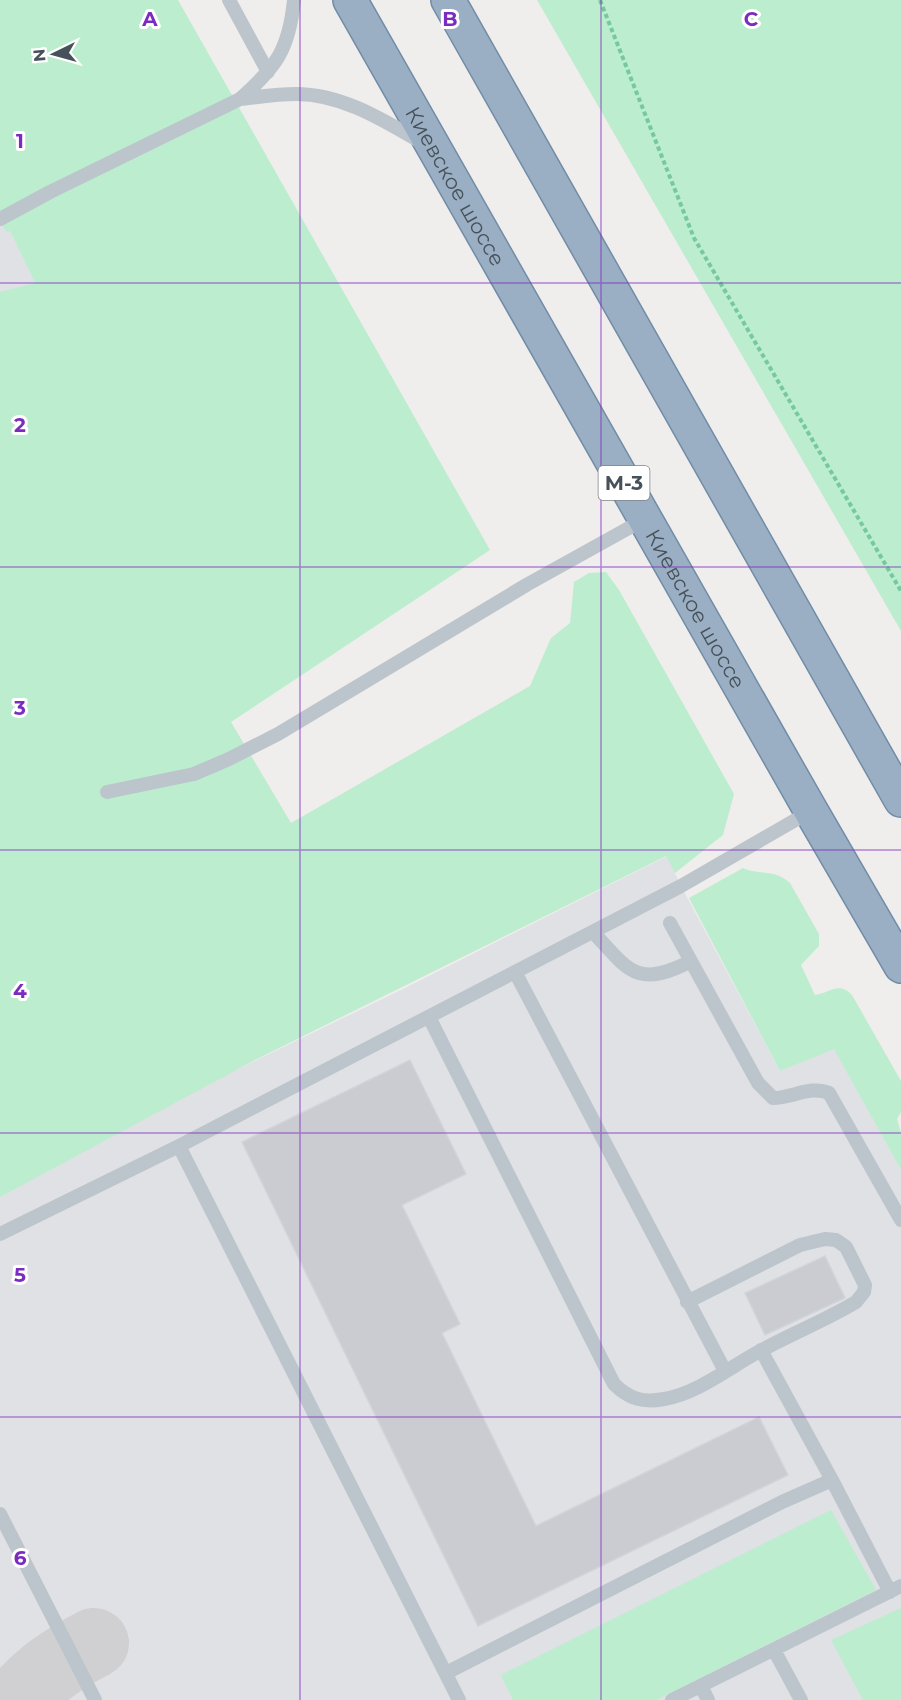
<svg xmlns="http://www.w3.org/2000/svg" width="901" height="1700" font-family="Montserrat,sans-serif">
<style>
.airport{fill:#dfe1e5}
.green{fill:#bcedce}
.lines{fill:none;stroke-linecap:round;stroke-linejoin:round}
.taxiway{stroke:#d0d0d2;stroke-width:70}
.building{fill:#caccd2;stroke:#d1d4d9;stroke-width:1.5}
.trunk-casing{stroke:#718ca6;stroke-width:36}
.path{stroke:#76c99f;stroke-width:4;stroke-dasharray:4.5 3;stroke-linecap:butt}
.service{stroke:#bcc5cc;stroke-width:14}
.trunk{stroke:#9aafc3;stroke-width:33}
.grid{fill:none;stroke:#7b2cbf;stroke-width:1.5;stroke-opacity:0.55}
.labels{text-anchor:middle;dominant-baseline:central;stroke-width:6;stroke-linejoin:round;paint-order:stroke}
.shield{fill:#fff;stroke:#7e858c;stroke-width:1.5}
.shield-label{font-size:20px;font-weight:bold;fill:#46515a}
.street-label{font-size:21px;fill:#46515a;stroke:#fff}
.grid-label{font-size:20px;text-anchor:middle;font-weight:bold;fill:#7b2cbf;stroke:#fff;stroke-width:6;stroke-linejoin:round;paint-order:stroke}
</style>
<rect width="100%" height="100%" fill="#f0eded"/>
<path class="airport" d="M 0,222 L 7,233 L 10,231 L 35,283 L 236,1070 L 405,988 L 667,856 L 681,886 L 780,1071 L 834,1048 L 901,1170 L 901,1700 L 0,1700 Z"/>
<path class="green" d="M 0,0 L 178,0 L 490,550 L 231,722 L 291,823 L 530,686 L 551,638 L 570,623 L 574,582 L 589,573 L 606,572 L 619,590 L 734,794 L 723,835 L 675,873 L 666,856 L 253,1061 L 0,1197 L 0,292 L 35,283 L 10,231 L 7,233 L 0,222 Z
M 537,0 L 901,0 L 901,631 Z
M 743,868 C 760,876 774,868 790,883 L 819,934 L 819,946 L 801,965 L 815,995 C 831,993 838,981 852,995 L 901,1081 L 901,1112 L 897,1119 L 901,1133 L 901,1170 L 834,1049 L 780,1071 L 689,898 Z
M 831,1510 L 876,1590 L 656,1700 L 513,1700 L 501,1675 Z
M 901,1608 L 901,1700 L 863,1700 L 831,1640 Z"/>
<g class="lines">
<path class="taxiway" d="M 18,1700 C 41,1674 63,1659 94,1643"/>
</g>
<path class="building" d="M 410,1060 L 466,1174 L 402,1205 L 460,1324 L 442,1333 L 536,1526 L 759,1417 L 788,1475 L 478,1626 L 242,1142 Z
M 825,1256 L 845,1298 L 765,1335 L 745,1293 Z"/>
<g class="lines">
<defs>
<g id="trunk">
<path id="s1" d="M 350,0 L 811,811 L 901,966"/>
<path d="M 448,0 L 901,800"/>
</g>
</defs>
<use href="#trunk" class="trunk-casing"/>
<path class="path" d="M 600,0 L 694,238 L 901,591"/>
<path class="service" d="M 229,0 L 268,72
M 240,99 C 258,97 277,94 296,94 C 342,94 383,120 421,142
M 0,219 L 50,192 L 240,99 C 276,67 289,50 294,0
M 107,792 L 194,774 L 229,759 L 278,734 L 528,584 L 645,519
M 670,923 L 758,1083 L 773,1098 C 792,1098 811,1085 829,1093 L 901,1220
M 593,932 C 629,971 637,989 691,961
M 515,972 L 725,1371
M 429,1017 L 614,1384 C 629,1399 643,1403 664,1399 C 699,1393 731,1366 762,1350 C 793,1333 826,1320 856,1302 L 864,1292 L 865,1285 L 846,1247 L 836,1240 L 825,1239 L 800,1245 L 687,1302
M 179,1146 L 459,1700
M 0,1234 L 179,1146 L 681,886 L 811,811
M 761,1350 L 832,1480
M 0,1514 L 95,1700
M 774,1650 L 801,1700
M 446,1673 L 782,1502 L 832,1480 L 890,1592
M 701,1686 L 708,1700
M 672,1700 L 901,1586"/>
<use href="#trunk" class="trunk"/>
</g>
<path class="grid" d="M 300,0 L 300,1700M 601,0 L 601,1700M 0,283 L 901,283M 0,567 L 901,567M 0,850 L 901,850M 0,1133 L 901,1133M 0,1417 L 901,1417"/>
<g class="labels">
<rect class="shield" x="598.5" y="466" width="51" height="34" rx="4.5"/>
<g class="shield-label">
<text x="624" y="483">М-3</text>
</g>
<g class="street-label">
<text stroke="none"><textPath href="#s1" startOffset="214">Киевское шоссе</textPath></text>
<text stroke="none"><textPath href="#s1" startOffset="700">Киевское шоссе</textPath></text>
</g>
</g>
<g class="grid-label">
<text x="150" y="26">A</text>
<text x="450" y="26">B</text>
<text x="751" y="26">C</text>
<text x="20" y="148">1</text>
<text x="20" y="432">2</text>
<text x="20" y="715">3</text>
<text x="20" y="998">4</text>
<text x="20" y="1282">5</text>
<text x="20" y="1565">6</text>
</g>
<g transform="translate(54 54) rotate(265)" stroke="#ffffff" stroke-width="4.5" paint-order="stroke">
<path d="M0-4.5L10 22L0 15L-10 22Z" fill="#46515a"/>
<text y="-9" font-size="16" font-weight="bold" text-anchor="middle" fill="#46515a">N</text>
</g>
</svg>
